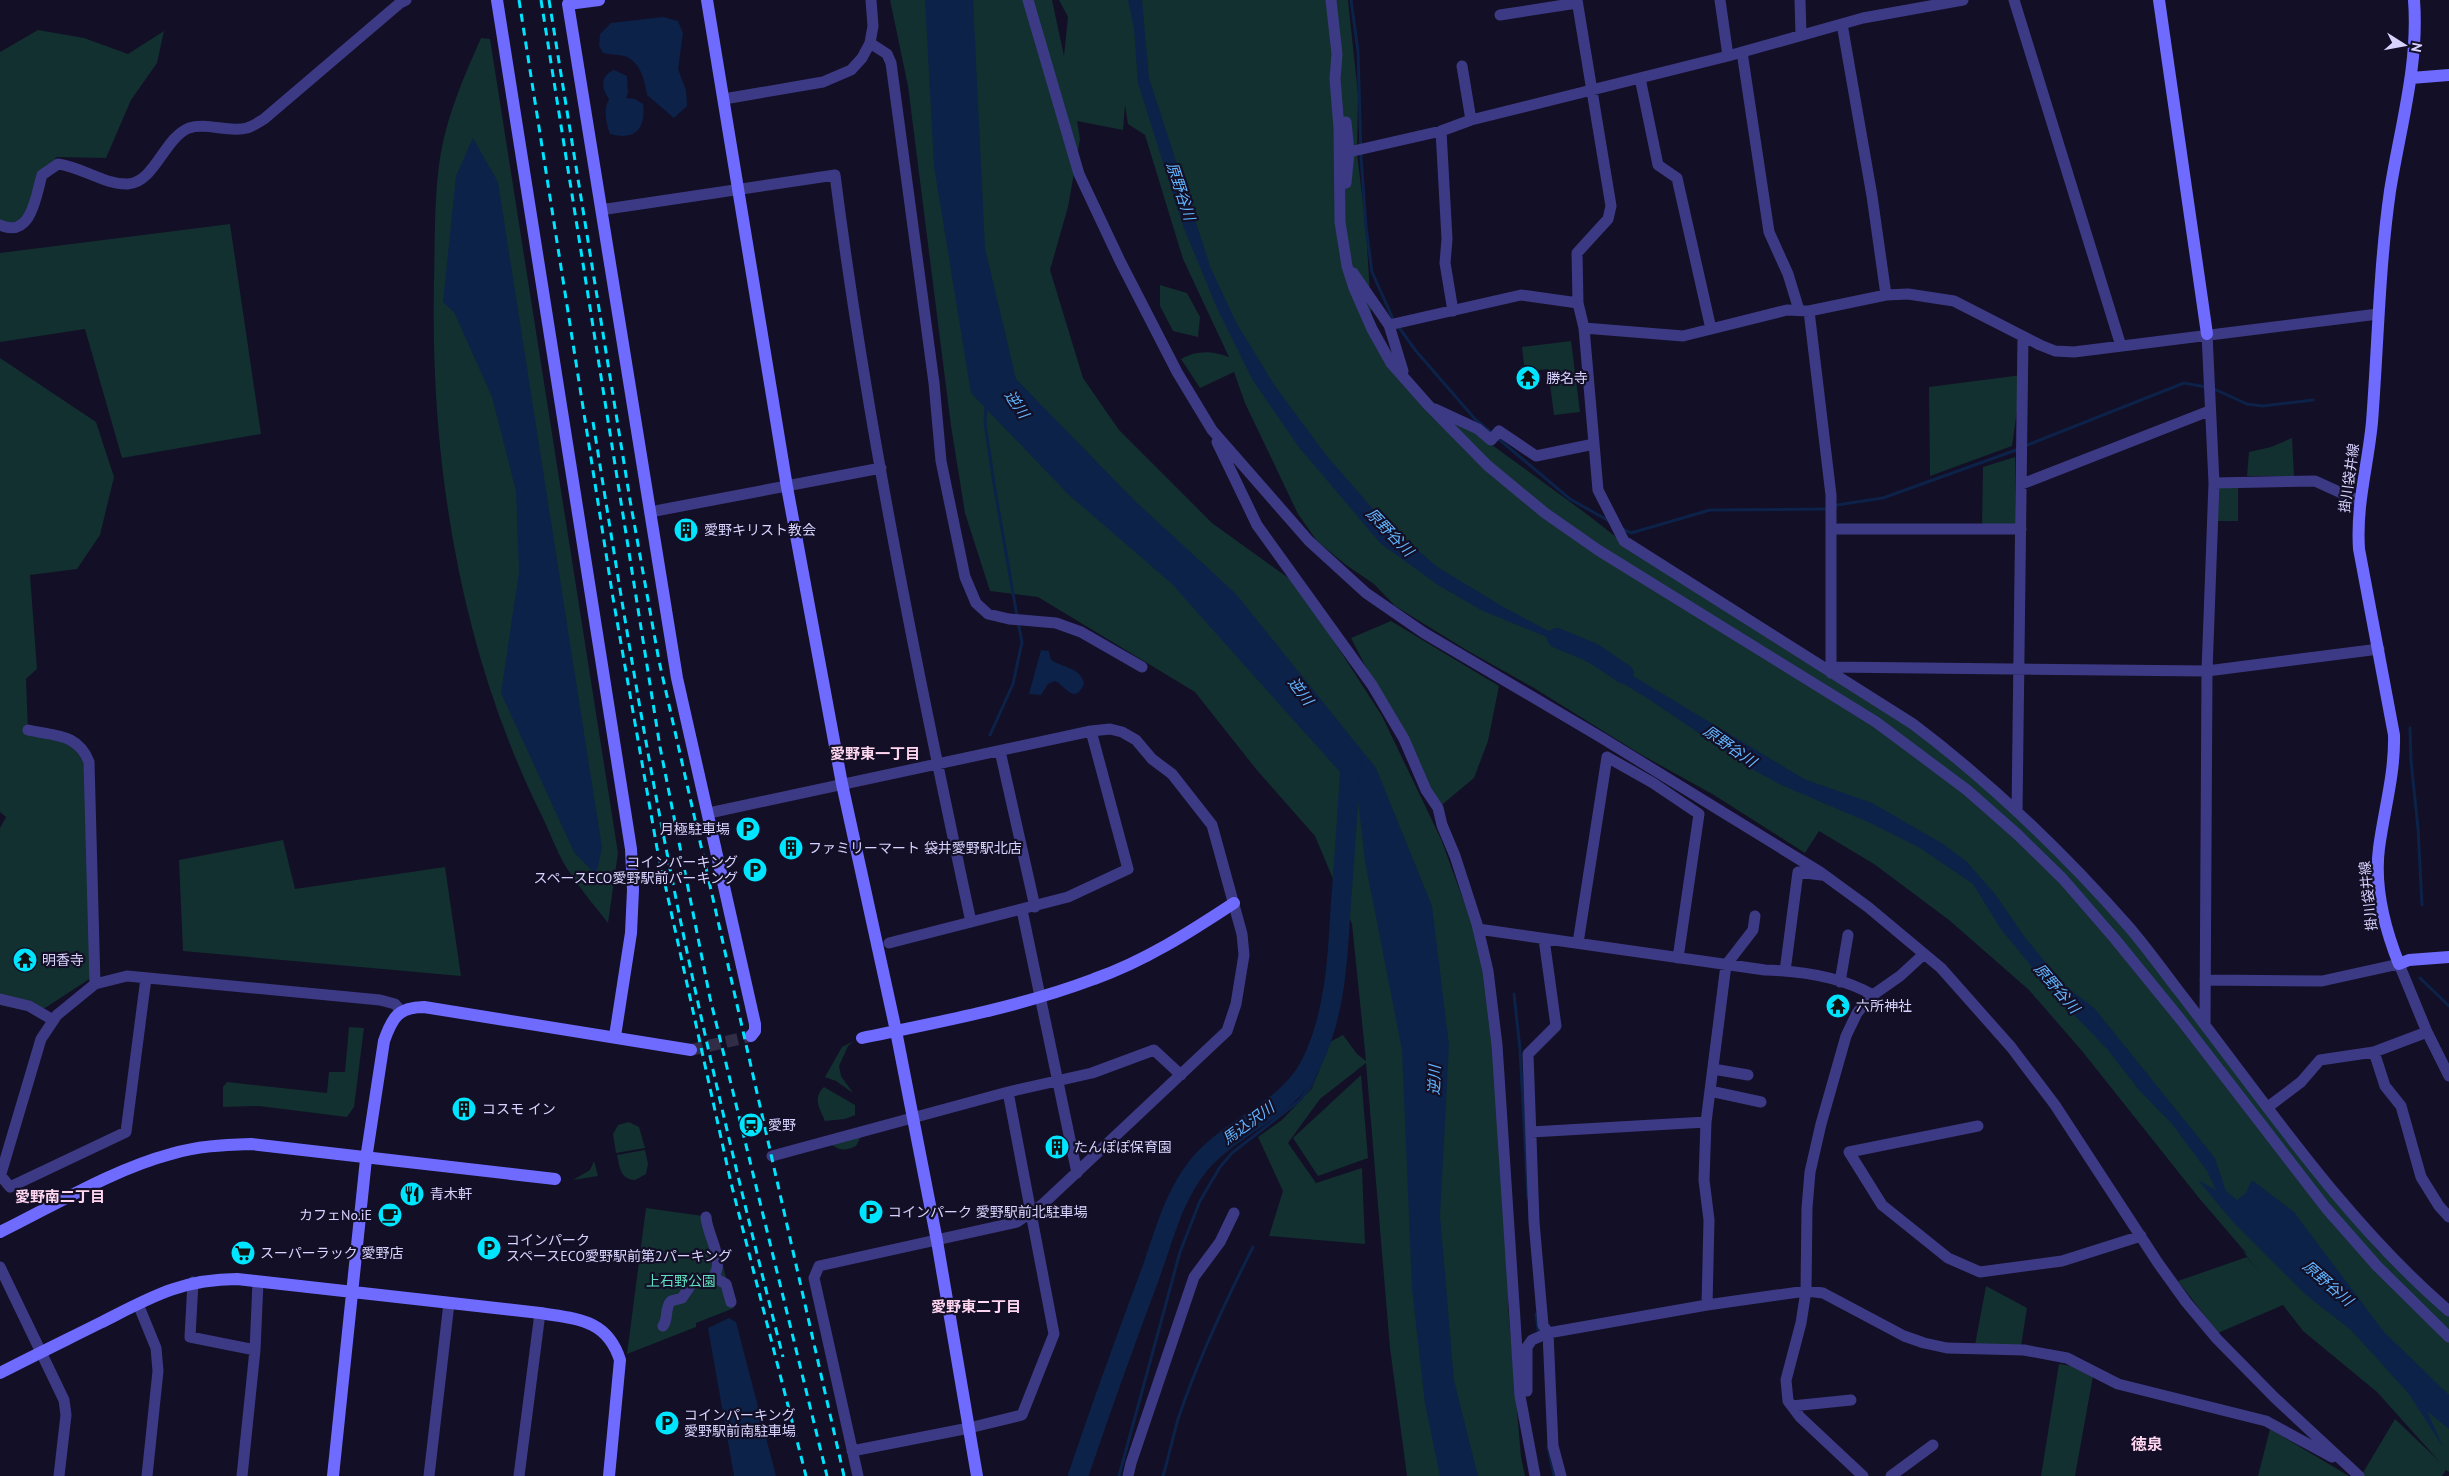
<svg xmlns="http://www.w3.org/2000/svg" width="2449" height="1476" font-family="'PT Sans','Noto Sans JP',sans-serif">
<style>
.green{fill:#12302f}
.water{fill:#0c2248}
.lines{fill:none;stroke-linecap:round;stroke-linejoin:round}
.stream{stroke:#0c2248;stroke-width:3}
.river{stroke:#0c2248;stroke-width:20}
.secondary-tunnel{stroke:#312d47;stroke-width:12;stroke-dasharray:12 6;stroke-linecap:butt}
.street{stroke:#3d3a85;stroke-width:11}
.secondary{stroke:#6f6bff;stroke-width:12}
.rail{stroke:#00e5ff;stroke-width:3;stroke-dasharray:8 6;stroke-linecap:butt}
.labels{text-anchor:middle;dominant-baseline:central;stroke-width:4.5;stroke-linejoin:round;paint-order:stroke}
.poi-label{font-size:14px;fill:#d9d4ff;stroke:#130f26;text-anchor:start}
.street-label{font-size:14px;fill:#d9d4ff;stroke:#130f26}
.park-label{font-size:14px;fill:#5fe0c0;stroke:#130f26}
.water-label{font-size:15px;font-style:italic;fill:#62b6ff;stroke:#130f26}
.neighbourhood-label{font-size:15px;font-weight:bold;fill:#ffd6f0;stroke:#130f26}
.quarter-label{font-size:16px;font-weight:bold;fill:#ffd6f0;stroke:#130f26}
</style>
<rect width="100%" height="100%" fill="#130f26"/>
<path class="green" d="M 890,0 L 1052,0 L 1064,56 L 1068,17 L 1059,0 L 1348,0 L 1358,94 L 1357,154 L 1366,227 L 1372,329 L 1410,385 L 1588,515 L 1634,551 L 1938,743 L 2076,871 L 2127,929 L 2378,1251 L 2449,1309 L 2449,1472 L 2446,1470 L 2442,1476 L 2361,1476 L 2395,1419 L 2439,1461 L 2377,1392 L 2303,1331 L 2283,1305 L 2218,1333 L 2178,1281 L 2247,1257 L 2258,1271 L 2243,1251 L 2247,1254 L 2199,1198 L 2082,1051 L 2029,990 L 1949,920 L 1874,864 L 1819,831 L 1805,853 L 1714,795 L 1640,754 L 1534,688 L 1468,651 L 1395,606 L 1374,584 L 1346,565 L 1317,541 L 1298,514 L 1245,403 L 1234,372 L 1200,388 L 1181,359 C 1197,350 1212,351 1229,357 L 1183,259 L 1145,135 L 1128,124 L 1125,105 L 1123,130 L 1077,121 L 1080,139 L 1068,207 L 1050,270 L 1083,378 L 1119,430 L 1212,523 L 1298,585 L 1382,716 L 1441,839 L 1472,924 L 1482,961 L 1500,1083 L 1508,1242 L 1508,1306 L 1521,1457 L 1525,1476 L 1407,1476 L 1390,1348 L 1366,1063 L 1320,1099 L 1288,1143 L 1316,1183 L 1362,1168 L 1365,1244 L 1269,1236 L 1283,1191 L 1258,1137 L 1282,1120 L 1312,1088 L 1330,1042 L 1343,1035 L 1357,1054 L 1366,1061 L 1352,924 L 1315,836 L 1256,769 L 1195,692 L 1038,597 L 990,591 L 965,513 L 951,426 L 908,86 Z
M 38,30 L 84,38 L 128,54 L 164,31 L 157,63 L 131,100 L 106,158 L 56,157 L 31,214 L 4,227 L 0,224 L 0,52 Z
M 481,38 L 490,39 L 618,853 L 608,923 C 594,905 578,886 566,867 C 556,850 549,830 540,812 C 460,650 430,462 434,283 C 435,242 434,191 441,152 C 448,113 465,74 481,38 Z
M 230,224 L 261,434 L 122,458 L 85,329 L 0,342 L 0,253 Z
M 1160,285 L 1187,293 L 1200,317 L 1198,337 L 1173,331 L 1160,306 Z
M 1571,341 L 1580,412 L 1554,415 L 1548,369 L 1531,371 L 1530,365 L 1524,365 L 1522,347 Z
M 0,358 L 96,422 L 114,477 L 100,535 L 77,569 L 30,575 L 37,669 L 26,679 L 28,730 L 76,747 L 85,766 L 94,976 L 45,1008 L 29,1011 L 0,1005 L 0,828 L 6,817 L 0,812 Z
M 2022,375 L 2012,446 L 1930,476 L 1929,387 Z
M 2292,438 L 2294,476 L 2247,476 L 2249,452 L 2271,447 Z
M 2015,457 L 2015,524 L 1982,526 L 1983,467 Z
M 2218,487 L 2238,487 L 2238,521 L 2218,521 Z
M 1391,621 L 1499,686 L 1488,741 L 1474,778 L 1438,808 L 1351,638 Z
M 283,840 L 295,889 L 445,867 L 461,976 L 183,951 L 179,860 Z
M 349,1027 L 364,1028 L 354,1107 L 347,1117 L 259,1106 L 223,1107 L 223,1087 L 227,1082 L 327,1093 L 329,1072 L 345,1072 Z
M 854,1041 L 848,1046 L 839,1066 L 841,1076 L 853,1093 L 836,1081 L 825,1077 L 842,1047 Z
M 1361,1075 L 1368,1158 L 1318,1176 L 1293,1138 Z
M 824,1087 L 855,1105 L 855,1115 L 845,1119 L 825,1121 C 820,1109 812,1098 824,1087 Z
M 629,1122 L 639,1127 L 645,1148 L 616,1153 L 613,1134 L 618,1125 Z
M 863,1133 L 856,1146 C 844,1152 837,1150 827,1141 Z
M 645,1150 L 648,1164 L 646,1174 L 635,1180 C 620,1179 620,1168 617,1155 Z
M 594,1161 L 598,1176 L 573,1180 L 590,1170 Z
M 646,1208 L 710,1217 L 734,1308 L 696,1323 L 696,1327 L 627,1354 Z
M 1986,1286 L 2027,1308 L 2021,1346 L 1975,1345 Z
M 2059,1364 L 2072,1366 L 2093,1376 L 2075,1476 L 2041,1476 Z
M 2270,1429 L 2349,1476 L 2258,1476 Z"/>
<path class="water" d="M 925,0 L 973,0 L 985,248 L 1016,379 L 1135,501 L 1236,594 L 1376,768 L 1432,906 L 1449,1045 L 1440,1216 L 1454,1380 L 1478,1476 L 1440,1476 L 1425,1404 L 1412,1289 L 1402,1050 L 1365,861 L 1357,791 L 1171,583 L 1068,494 L 971,393 L 934,166 Z
M 1128,0 L 1142,0 L 1149,78 L 1211,269 L 1237,324 L 1275,386 L 1326,455 L 1385,523 L 1439,568 L 1505,608 L 1628,673 L 1804,779 L 1872,803 L 1943,844 L 1966,861 L 1995,894 L 2024,936 L 2063,984 L 2095,1009 L 2215,1158 L 2226,1191 L 2237,1200 L 2246,1193 L 2252,1180 L 2294,1212 L 2384,1332 L 2449,1395 L 2449,1429 L 2427,1411 L 2443,1447 L 2409,1394 L 2351,1330 L 2306,1295 L 2233,1222 L 2198,1180 L 2216,1190 L 2207,1171 L 2172,1124 L 2139,1090 L 2108,1050 L 2062,1002 L 2027,961 L 2000,928 L 1973,884 L 1920,848 L 1868,822 L 1779,784 L 1752,769 L 1650,700 L 1547,637 L 1483,611 L 1438,585 L 1380,543 L 1298,446 L 1252,379 L 1217,308 L 1183,226 L 1138,83 L 1134,28 Z
M 663,17 L 678,21 L 683,33 L 678,69 L 686,90 L 687,106 L 674,118 L 647,95 C 645,81 641,64 627,57 C 620,54 610,55 603,53 L 599,46 L 600,34 L 611,23 Z
M 614,70 L 627,76 L 628,93 L 626,98 L 635,99 L 643,104 C 646,128 636,141 610,134 C 606,123 603,110 609,99 C 601,88 600,76 614,70 Z
M 473,138 L 498,182 L 602,848 L 596,875 L 574,852 L 501,693 L 519,572 L 516,491 L 492,397 L 454,312 L 443,302 L 456,176 Z
M 1041,650 L 1049,651 L 1051,660 C 1062,667 1082,668 1084,684 C 1074,706 1065,685 1055,681 L 1048,684 L 1041,695 L 1029,694 Z
M 729,1318 L 736,1322 L 776,1476 L 734,1476 L 708,1328 Z"/>
<g class="lines">
<path class="stream" d="M 1351,0 L 1358,51 L 1361,156 L 1366,227 L 1372,272 L 1393,319 L 1416,351 L 1475,419 L 1570,499 L 1609,521
M 2212,388 L 2247,404 L 2262,406 L 2313,400
M 986,405 L 985,423 L 994,484 L 1017,616
M 2025,446 L 2184,383 L 2206,387
M 1833,508 L 1837,505 L 1883,498 L 2019,449
M 1621,528 L 1631,533 L 1710,510 L 1828,509
M 2410,728 L 2411,761 L 2418,828 L 2422,905
M 990,735 L 1013,684 L 1022,642 L 1018,622
M 2420,978 L 2449,1006
M 1514,994 L 1520,1049 L 1528,1198
M 1536,1314 L 1538,1330
M 1548,1447 L 1554,1476
M 1119,1476 L 1180,1252 L 1200,1201 L 1220,1167 L 1232,1153 L 1300,1100 L 1312,1084 L 1324,1048 L 1331,998
M 1163,1476 C 1169,1456 1173,1436 1179,1416 C 1199,1358 1225,1302 1253,1247"/>
<path class="river" d="M 1557,638 L 1593,653 L 1624,674
M 1078,1476 C 1100,1411 1123,1347 1147,1283 C 1162,1244 1171,1200 1198,1166 C 1231,1125 1289,1111 1312,1062 C 1336,1012 1338,955 1341,901 C 1345,853 1348,805 1351,757"/>
<path class="secondary-tunnel" d="M 691,1050 L 751,1036"/>
<path class="street" d="M 1028,0 L 1079,174 L 1120,261 L 1177,372 L 1212,430 L 1309,541 L 1366,593 L 1424,633 L 1602,738 L 1820,872 L 1868,907 L 1941,968 L 2011,1047 L 2055,1105 L 2158,1263 L 2186,1302 L 2217,1339 L 2275,1398 L 2359,1476
M 1331,0 L 1337,54 L 1335,79 L 1339,128 L 1340,222 L 1347,266 L 1354,288 L 1372,329 L 1391,363 L 1429,406 L 1487,465 L 1545,513 L 1598,550 L 1876,722 L 1967,790 L 2017,834 L 2063,879 L 2115,939 L 2181,1020 L 2326,1208 L 2377,1266 L 2449,1337
M 1577,0 L 1611,206 L 1608,219 L 1577,253 L 1578,303 L 1584,328 L 1598,490 L 1624,541 L 1913,724 C 1991,783 2064,853 2129,927 C 2146,947 2162,969 2178,990 C 2264,1100 2342,1219 2449,1311
M 1720,0 L 1728,56
M 1800,0 L 1801,35
M 2014,0 L 2121,346
M 1500,15 L 1577,3
M 1842,24 L 1872,196 L 1886,295
M 870,43 L 887,54 L 891,63 L 934,383 L 941,461 L 965,577 L 976,603 L 988,614 L 1009,619 L 1056,623 L 1081,632 L 1142,667
M 1742,52 L 1769,232 L 1788,274 L 1799,310
M 1462,66 L 1471,120
M 1640,78 L 1658,165 L 1677,178 L 1711,329
M 724,99 L 823,82 L 851,70 L 862,58 L 870,43 L 873,26 L 871,0
M 1346,122 L 1349,152 L 1346,183
M 1441,131 L 1447,239 L 1445,263 L 1453,311
M 1349,152 L 1441,131 L 1471,120 L 1728,56 L 1863,18 L 1963,0
M 601,208 L 607,209 L 835,175 C 867,426 918,675 971,922 L 1068,897 L 1128,869 L 1091,731
M 0,225 C 32,239 36,195 42,175 L 58,164 C 82,167 105,185 128,184 C 155,182 164,138 189,128 C 207,122 228,133 247,128 C 253,126 259,122 264,119 L 400,3 L 406,0
M 1353,273 L 1389,325 L 1403,371
M 1809,311 L 1831,495 L 1831,673
M 1389,325 L 1521,295 L 1578,303
M 1584,328 L 1683,336 L 1787,310 L 1809,311 L 1886,295 L 1908,294 L 1954,301 L 2040,345 L 2055,351 L 2074,352 L 2378,314
M 1435,409 L 1478,429 L 1491,440 L 1499,431 L 1536,456 L 1594,444
M 1217,442 L 1257,525 L 1372,685 L 1404,739 L 1426,790 L 1438,808 L 1442,825 L 1455,856 L 1477,924 L 1488,971 L 1497,1045 L 1520,1396 L 1535,1476
M 2214,483 L 2315,481 L 2359,501
M 2022,484 L 2209,411
M 650,512 L 881,468
M 1832,529 L 2021,529
M 1831,667 L 2207,671 L 2379,649
M 28,730 C 54,736 78,733 89,762 L 95,984
M 1000,751 L 1035,907
M 2017,812 L 2023,336
M 709,813 L 1091,731 L 1110,729 L 1122,732 L 1136,740 L 1152,759 L 1172,774 L 1212,825 L 1242,934 L 1244,955 L 1236,1004 L 1227,1031 L 1043,1204 L 1017,1222 L 819,1266 L 814,1278 L 858,1476
M 1022,910 L 1077,1173
M 1478,929 L 1765,970 C 1801,971 1841,977 1873,995
M 1544,939 L 1556,1026 L 1528,1054 L 1534,1222 L 1543,1325 L 1548,1333 L 1553,1446 L 1561,1476
M 889,943 L 971,922
M 1578,943 L 1607,757 L 1653,783 L 1699,814 L 1678,958
M 1785,971 L 1798,872 L 1821,875
M 2205,980 L 2322,981 L 2399,964 L 2427,1032 L 2449,1076
M 1840,982 L 1848,935
M 0,999 L 29,1006 L 53,1020
M 2205,1024 L 2207,671 L 2214,483 L 2207,334
M 2374,1052 L 2385,1086 L 2401,1106 L 2421,1177 L 2439,1206 L 2449,1217
M 1713,1069 L 1748,1075
M 1710,1091 L 1761,1102
M 2268,1107 L 2301,1082 L 2320,1060 L 2374,1052 L 2427,1032
M 1978,1126 L 1849,1152 L 1882,1205 L 1948,1258 L 1980,1272 L 2062,1261 L 2141,1236
M 1531,1132 L 1706,1122
M 772,1156 L 1008,1092
M 1,1176 L 10,1187 L 126,1132 L 146,978
M 0,1177 L 41,1039 L 57,1015 L 95,984 L 127,976 L 380,1000 L 395,1004 L 401,1011
M 0,1267 L 64,1400 L 66,1415 L 59,1476
M 713,1277 L 726,1284 L 731,1302
M 193,1282 L 190,1337 L 255,1350
M 138,1304 L 156,1348 L 158,1371 L 147,1476
M 1707,1305 L 1709,1220 L 1704,1180 L 1706,1122 L 1726,965 L 1753,930 L 1755,916
M 663,1326 C 669,1318 664,1309 671,1301 L 682,1298 L 692,1283 L 711,1279 C 728,1263 707,1236 706,1217
M 1527,1391 L 1527,1347 L 1532,1340 L 1548,1333 L 1707,1305 L 1806,1291 L 1823,1293 L 1904,1336 L 1924,1343 L 1947,1348 L 2024,1350 L 2067,1358 L 2118,1384 L 2266,1421 L 2332,1457
M 1792,1406 L 1851,1400
M 852,1451 L 969,1428 L 1022,1415 L 1054,1334 L 1008,1092 L 1092,1073 L 1154,1050 L 1181,1075
M 242,1476 L 255,1350 L 258,1282
M 429,1476 L 449,1303
M 519,1476 L 540,1313
M 1128,1476 L 1131,1463 L 1194,1277 L 1220,1242 L 1234,1213
M 1863,1476 L 1800,1417 L 1788,1401 L 1786,1380 L 1801,1323 L 1806,1291 L 1807,1208 L 1810,1172 L 1821,1124 L 1846,1036 L 1857,1013 L 1870,997 L 1900,976 L 1924,954
M 1891,1476 L 1933,1445"/>
<path class="secondary" d="M 497,0 L 631,849 L 633,890 L 631,933 L 615,1036
M 599,0 L 568,4 L 677,678 L 755,1024 L 755,1031 L 751,1036
M 707,0 L 787,487 L 842,784 L 896,1031 L 937,1241 L 977,1476
M 2159,0 L 2207,334
M 2414,0 C 2419,65 2400,128 2390,191 C 2379,268 2378,345 2372,422 C 2368,466 2356,503 2359,549 L 2394,735 C 2395,774 2384,810 2379,848 C 2374,887 2385,929 2399,964 L 2409,960 L 2449,957
M 2411,78 L 2449,75
M 862,1038 C 939,1022 1020,1007 1094,979 C 1145,961 1190,932 1234,903
M 0,1232 C 53,1206 114,1169 171,1154 C 197,1146 223,1145 251,1144 L 555,1179
M 0,1373 C 33,1356 66,1340 100,1323 C 148,1299 180,1279 237,1279 L 540,1313 C 577,1319 607,1319 620,1360 L 609,1476
M 333,1476 L 366,1159 L 384,1041 C 392,1018 398,1007 424,1007 L 691,1050"/>
<path class="rail" d="M 519,0 L 613,598 L 657,848 L 731,1183 L 806,1476
M 541,0 L 660,747 L 710,998 L 827,1476
M 549,0 L 630,500 L 659,661 L 844,1476
M 593,422 C 616,564 638,707 666,848 C 699,1019 740,1188 783,1357"/>
</g>
<defs>
<symbol id="temple-disc" viewBox="-11 -11 22 22"><circle r="9.5" fill="#00e5ff" stroke="#130f26"/><path d="M0-6L5-2H3V0L6.5 2.5H4V6H1.5V3h-3V6H-4V2.5H-6.5L-3 0V-2H-5Z" fill="#111"/></symbol>
<symbol id="building-disc" viewBox="-11 -11 22 22"><circle r="9.5" fill="#00e5ff" stroke="#130f26"/><path d="M-4-6H4V6H1V3H-1V6H-4ZM-2.5-4.3h1.7v1.8h-1.7ZM.8-4.3h1.7v1.8H.8ZM-2.5-1h1.7V.8h-1.7ZM.8-1h1.7V.8H.8Z" fill="#111"/></symbol>
<symbol id="parking-disc" viewBox="-11 -11 22 22"><circle r="9.5" fill="#00e5ff" stroke="#130f26"/><path d="M-3.5-5.5H1a3.5 3.5 0 0 1 0 7H-1V5.5H-3.5ZM-1-3.4V-.6H.8a1.4 1.4 0 0 0 0-2.8Z" fill="#111"/></symbol>
<symbol id="station-disc" viewBox="-11 -11 22 22"><circle r="9.5" fill="#00e5ff" stroke="#130f26"/><path d="M-3-6H3Q5-6 5-4V2Q5 4 3 4L4.5 6H3L1.5 4h-3L-3 6H-4.5L-3 4Q-5 4-5 2V-4Q-5-6-3-6ZM-3.5-4v3h7v-3ZM-3.5 1v1.5H-2V1ZM2 1v1.5H3.5V1Z" fill="#111"/></symbol>
<symbol id="restaurant-disc" viewBox="-11 -11 22 22"><circle r="9.5" fill="#00e5ff" stroke="#130f26"/><path d="M-5-6h1v4h1v-4h1v4h1v-4h1v5L-1.5 .5V6h-2V.5L-5-1ZM5-6V6H3V1.5H1.5Q1.5-4 5-6Z" fill="#111"/></symbol>
<symbol id="cafe-disc" viewBox="-11 -11 22 22"><circle r="9.5" fill="#00e5ff" stroke="#130f26"/><path d="M-5.5-4.5H6V0H3Q3 3.5 0 3.5H-2.5Q-5.5 3.5-5.5 0ZM3-3.2v2h1.7v-2ZM-6 4.5H4V6H-6Z" fill="#111"/></symbol>
<symbol id="supermarket-disc" viewBox="-11 -11 22 22"><circle r="9.5" fill="#00e5ff" stroke="#130f26"/><path d="M-6-5.5h2.5l.6 2H6L4.5 2H-2.5L-4.4-4H-6ZM-1.5 3.2a1.3 1.3 0 1 0 .1 0ZM3 3.2a1.3 1.3 0 1 0 .1 0Z" fill="#111"/></symbol>
</defs>
<g fill-rule="evenodd">
<use href="#temple-disc" x="1514" y="364" width="28" height="28"/>
<use href="#building-disc" x="672" y="516" width="28" height="28"/>
<use href="#parking-disc" x="734" y="815" width="28" height="28"/>
<use href="#building-disc" x="777" y="834" width="28" height="28"/>
<use href="#parking-disc" x="741" y="856" width="28" height="28"/>
<use href="#temple-disc" x="11" y="946" width="28" height="28"/>
<use href="#temple-disc" x="1824" y="992" width="28" height="28"/>
<use href="#building-disc" x="450" y="1095" width="28" height="28"/>
<use href="#station-disc" x="737" y="1111" width="28" height="28"/>
<use href="#building-disc" x="1043" y="1133" width="28" height="28"/>
<use href="#restaurant-disc" x="398" y="1180" width="28" height="28"/>
<use href="#parking-disc" x="857" y="1198" width="28" height="28"/>
<use href="#cafe-disc" x="376" y="1201" width="28" height="28"/>
<use href="#parking-disc" x="475" y="1234" width="28" height="28"/>
<use href="#supermarket-disc" x="229" y="1239" width="28" height="28"/>
<use href="#parking-disc" x="653" y="1409" width="28" height="28"/>
</g>
<g class="labels">
<g class="poi-label">
<text x="1546" y="378">勝名寺</text>
<text x="704" y="530">愛野キリスト教会</text>
<text x="730" y="829" text-anchor="end">月極駐車場</text>
<text x="808" y="848">ファミリーマート 袋井愛野駅北店</text>
<text x="738" y="862" text-anchor="end">コインパーキング<tspan x="738" dy="16">スペースECO愛野駅前パーキング</tspan></text>
<text x="42" y="960">明香寺</text>
<text x="1856" y="1006">六所神社</text>
<text x="482" y="1109">コスモ イン</text>
<text x="768" y="1125">愛野</text>
<text x="1074" y="1147">たんぽぽ保育園</text>
<text x="430" y="1194">青木軒</text>
<text x="888" y="1212">コインパーク 愛野駅前北駐車場</text>
<text x="372" y="1215" text-anchor="end">カフェNo.iE</text>
<text x="506" y="1240">コインパーク<tspan x="506" dy="16">スペースECO愛野駅前第2パーキング</tspan></text>
<text x="260" y="1253">スーパーラック 愛野店</text>
<text x="684" y="1415">コインパーキング<tspan x="684" dy="16">愛野駅前南駐車場</tspan></text>
</g>
<g class="street-label">
<text transform="translate(2349 478) rotate(-82)">掛川袋井線</text>
<text transform="translate(2368 896) rotate(-96)">掛川袋井線</text>
</g>
<g class="park-label">
<text x="681" y="1281">上石野公園</text>
</g>
<g class="water-label">
<text transform="translate(1181 191) rotate(72)">原野谷川</text>
<text transform="translate(1017 404) rotate(56)">逆川</text>
<text transform="translate(1390 532) rotate(46)">原野谷川</text>
<text transform="translate(1301 691) rotate(53)">逆川</text>
<text transform="translate(1730 746) rotate(35)">原野谷川</text>
<text transform="translate(2057 988) rotate(49)">原野谷川</text>
<text transform="translate(1434 1080) rotate(-88)">逆川</text>
<text transform="translate(1248 1123) rotate(-36)">馬込沢川</text>
<text transform="translate(2328 1283) rotate(41)">原野谷川</text>
</g>
<g class="neighbourhood-label">
<text x="875" y="753">愛野東一丁目</text>
<text x="60" y="1196">愛野南二丁目</text>
<text x="976" y="1306">愛野東二丁目</text>
</g>
<g class="quarter-label">
<text x="2147" y="1444">徳泉</text>
</g>
</g>
<g transform="translate(2404 45) rotate(101)" stroke="#130f26" stroke-width="4" paint-order="stroke">
<path d="M0-4L9 19L0 12L-9 19Z" fill="#d9d4ff"/>
<text y="-8" font-size="14" font-weight="bold" text-anchor="middle" fill="#d9d4ff">N</text>
</g>
</svg>
